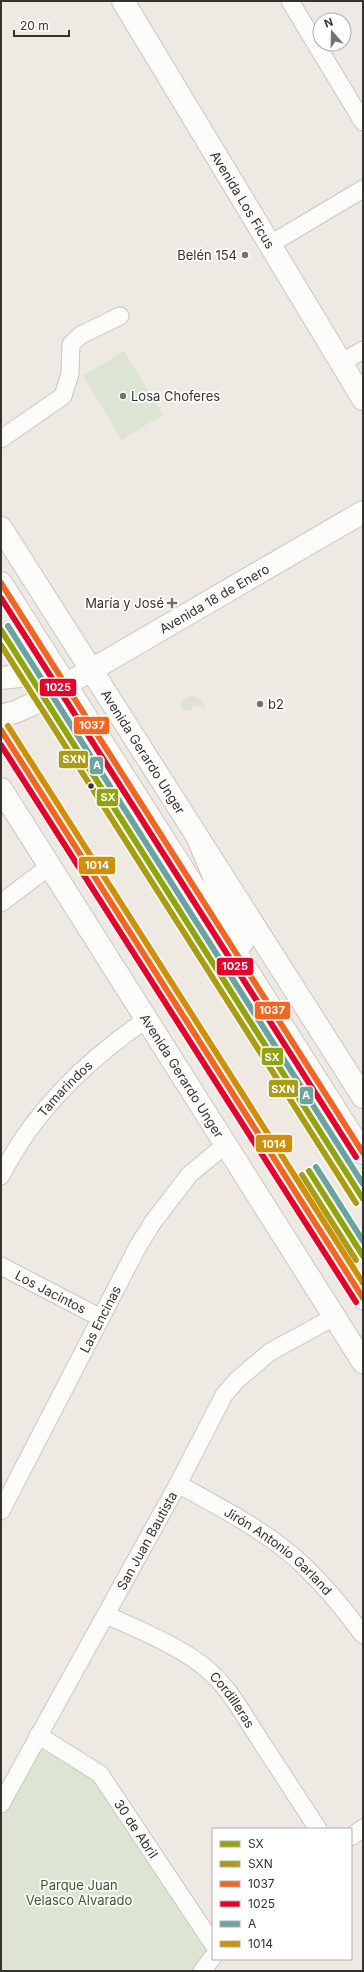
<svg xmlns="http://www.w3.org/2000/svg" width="364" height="1972" font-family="Inter,sans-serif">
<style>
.green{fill:#dce4d2}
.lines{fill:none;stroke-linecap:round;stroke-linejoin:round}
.street-casing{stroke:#cac6c0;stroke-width:19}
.secondary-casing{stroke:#cac6c0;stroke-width:24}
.primary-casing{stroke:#cac6c0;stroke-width:24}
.street{stroke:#fcfcfb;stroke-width:17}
.secondary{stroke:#fcfcfb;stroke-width:22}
.primary{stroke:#fcfcfb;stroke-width:22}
.bus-1-casing{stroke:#fff;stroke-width:9}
.bus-2-casing{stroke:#fff;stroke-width:9}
.bus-3-casing{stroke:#fff;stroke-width:9}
.bus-4-casing{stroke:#fff;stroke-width:9}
.bus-5-casing{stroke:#fff;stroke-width:9}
.bus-6-casing{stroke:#fff;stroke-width:9}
.bus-1{stroke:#90a40e;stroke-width:6}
.bus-2{stroke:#ac9b14;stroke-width:6}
.bus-3{stroke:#f26522;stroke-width:6}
.bus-4{stroke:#e4002b;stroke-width:6}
.bus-5{stroke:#6ba3a1;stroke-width:6}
.bus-6{stroke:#d08f09;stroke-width:6}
.poi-dot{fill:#76726d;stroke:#fff;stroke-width:1.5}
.bus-dot{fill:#36322e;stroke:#fff;stroke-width:1.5}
.labels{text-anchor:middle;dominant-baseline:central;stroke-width:3.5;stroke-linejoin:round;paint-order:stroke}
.street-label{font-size:13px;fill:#36322e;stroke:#fff}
.poi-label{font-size:13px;fill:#36322e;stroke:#fff;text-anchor:end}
.park-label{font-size:13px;fill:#3a582b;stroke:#fff}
.line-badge{stroke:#fff;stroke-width:1.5}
.badge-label{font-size:11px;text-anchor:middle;font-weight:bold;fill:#fff}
</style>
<rect width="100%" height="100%" fill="#eee9e3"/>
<path class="green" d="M 124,351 L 163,415 L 122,440 L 83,376 Z
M 187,697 C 196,695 202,699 206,708 L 193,705 L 191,711 L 181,709 L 181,703 Z
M 44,1749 L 98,1780 L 207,1944 L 206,1955 L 194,1971 L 1,1971 L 1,1818 L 36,1754 Z"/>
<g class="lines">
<defs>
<g id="street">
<path d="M 290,1 L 363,122"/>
<path d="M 269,245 L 363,189"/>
<path d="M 341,363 L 363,350"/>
<path d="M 1,439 L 63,396 L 70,374 L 71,344 L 81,335 L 120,316"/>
<path d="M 1,903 L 50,866"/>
<path id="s1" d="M 1,1176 C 34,1110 87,1060 147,1019"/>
<path id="s2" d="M 1,1266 L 101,1318"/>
<path id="s3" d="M 178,1484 C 221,1508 267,1531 303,1565 C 326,1587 345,1610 363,1635"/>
<path id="s4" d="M 1,1511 L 137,1248 L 153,1222 L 190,1174 L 225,1145"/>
<path id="s5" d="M 106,1615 C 137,1629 170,1642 198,1662 C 228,1684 239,1708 258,1737 C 278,1768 298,1798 318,1829"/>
<path id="s6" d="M 38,1735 L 100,1774 L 213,1944"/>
<path id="s7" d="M 1,1804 L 178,1484 L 224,1395 L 237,1380 L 270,1352 L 334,1317"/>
<path d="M 351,1837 L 363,1828"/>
<path d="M 202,1971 L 213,1957"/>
</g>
<g id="secondary">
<path id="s8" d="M 123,1 L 363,399"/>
<path id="s9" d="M 1,528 L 363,1097"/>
<path d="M 1,678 L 30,675 L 65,685"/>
<path id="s10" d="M 1,716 L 15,712 L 31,705 L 363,512"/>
<path id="s11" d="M 1,789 L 363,1362"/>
</g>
<path id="primary" d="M 1,583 L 363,1153
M 1,730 L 363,1298
M 197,836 L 242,943"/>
</defs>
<use href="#street" class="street-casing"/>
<use href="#secondary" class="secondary-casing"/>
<use href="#primary" class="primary-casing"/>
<use href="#street" class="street"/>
<use href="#secondary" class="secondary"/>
<use href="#primary" class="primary"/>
<defs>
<path id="bus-1" d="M 1,630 L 363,1199
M 309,1171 L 363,1256"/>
<path id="bus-2" d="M 1,645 L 356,1203
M 302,1175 L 356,1260"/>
<path id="bus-3" d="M 1,583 L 363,1153
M 1,730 L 363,1298"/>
<path id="bus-4" d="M 1,598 L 356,1157
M 1,745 L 356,1302"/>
<path id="bus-5" d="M 8,626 L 363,1184
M 316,1167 L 363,1241"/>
<path id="bus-6" d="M 8,726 L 363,1283"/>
</defs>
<use href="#bus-1" class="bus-1-casing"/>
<use href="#bus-2" class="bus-2-casing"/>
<use href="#bus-3" class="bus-3-casing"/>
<use href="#bus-4" class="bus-4-casing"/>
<use href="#bus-5" class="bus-5-casing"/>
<use href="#bus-6" class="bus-6-casing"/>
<use href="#bus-1" class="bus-1"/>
<use href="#bus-2" class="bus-2"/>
<use href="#bus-3" class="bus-3"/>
<use href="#bus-4" class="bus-4"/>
<use href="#bus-5" class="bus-5"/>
<use href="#bus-6" class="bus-6"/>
</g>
<g class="poi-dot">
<circle cx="245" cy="255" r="4"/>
<circle cx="123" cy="396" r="4"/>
<path d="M170 597h4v4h4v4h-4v4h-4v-4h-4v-4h4z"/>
<circle cx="260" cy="704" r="4"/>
</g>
<circle class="bus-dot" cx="91" cy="786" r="3.5"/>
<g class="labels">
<g class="street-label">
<text stroke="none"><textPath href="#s8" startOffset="232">Avenida Los Ficus</textPath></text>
<text stroke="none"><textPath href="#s10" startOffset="244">Avenida 18 de Enero</textPath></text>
<text stroke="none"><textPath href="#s9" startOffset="265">Avenida Gerardo Unger</textPath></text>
<text stroke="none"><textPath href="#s11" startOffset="339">Avenida Gerardo Unger</textPath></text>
<text stroke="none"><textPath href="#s1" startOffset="109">Tamarindos</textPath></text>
<text stroke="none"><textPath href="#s2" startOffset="56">Los Jacintos</textPath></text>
<text stroke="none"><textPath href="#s4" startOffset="216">Las Encinas</textPath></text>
<text stroke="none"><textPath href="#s7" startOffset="301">San Juan Bautista</textPath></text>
<text stroke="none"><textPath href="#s3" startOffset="121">Jirón Antonio Garland</textPath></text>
<text stroke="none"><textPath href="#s5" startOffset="155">Cordilleras</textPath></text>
<text stroke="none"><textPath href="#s6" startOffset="139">30 de Abril</textPath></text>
</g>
<g class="poi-label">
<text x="237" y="255">Belén 154</text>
<text x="131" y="396" text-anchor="start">Losa Choferes</text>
<text x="164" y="603">María y José</text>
<text x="268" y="704" text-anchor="start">b2</text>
</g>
<g class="park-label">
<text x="79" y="1885">Parque Juan<tspan x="79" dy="15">Velasco Alvarado</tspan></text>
</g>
</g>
<g class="line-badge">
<rect x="39" y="678" width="38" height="19" rx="4" fill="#e4002b"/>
<rect x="73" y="716" width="37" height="19" rx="4" fill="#f26522"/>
<rect x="58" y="750" width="31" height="19" rx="4" fill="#ac9b14"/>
<rect x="89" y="756" width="15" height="19" rx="4" fill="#6ba3a1"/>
<rect x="96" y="788" width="23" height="19" rx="4" fill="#90a40e"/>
<rect x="78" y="856" width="38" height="19" rx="4" fill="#d08f09"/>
<rect x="216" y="957" width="38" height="19" rx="4" fill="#e4002b"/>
<rect x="254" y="1001" width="37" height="19" rx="4" fill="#f26522"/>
<rect x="261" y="1047" width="23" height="19" rx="4" fill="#90a40e"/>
<rect x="268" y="1079" width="31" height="19" rx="4" fill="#ac9b14"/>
<rect x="299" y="1086" width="15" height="19" rx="4" fill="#6ba3a1"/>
<rect x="255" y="1134" width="38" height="19" rx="4" fill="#d08f09"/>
</g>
<g class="badge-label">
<text x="58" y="691">1025</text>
<text x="92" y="729">1037</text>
<text x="74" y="763">SXN</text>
<text x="97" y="769">A</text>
<text x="108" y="801">SX</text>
<text x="97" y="869">1014</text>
<text x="235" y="970">1025</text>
<text x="272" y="1014">1037</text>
<text x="272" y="1061">SX</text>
<text x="283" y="1093">SXN</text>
<text x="306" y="1099">A</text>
<text x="274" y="1148">1014</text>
</g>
<rect width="364" height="1972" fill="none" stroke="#36322e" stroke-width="4"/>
<rect x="212" y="1828" width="140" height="132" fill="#ffffff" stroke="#afadab"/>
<rect x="220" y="1841" width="20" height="6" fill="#90a40e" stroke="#afadab"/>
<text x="248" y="1848" font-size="12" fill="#36322e">SX</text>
<rect x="220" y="1861" width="20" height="6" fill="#ac9b14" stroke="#afadab"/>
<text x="248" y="1868" font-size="12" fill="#36322e">SXN</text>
<rect x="220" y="1881" width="20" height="6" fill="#f26522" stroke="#afadab"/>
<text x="248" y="1888" font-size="12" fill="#36322e">1037</text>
<rect x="220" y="1901" width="20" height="6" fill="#e4002b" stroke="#afadab"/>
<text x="248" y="1908" font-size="12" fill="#36322e">1025</text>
<rect x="220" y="1921" width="20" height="6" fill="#6ba3a1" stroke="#afadab"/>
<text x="248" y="1928" font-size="12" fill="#36322e">A</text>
<rect x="220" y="1941" width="20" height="6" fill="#d08f09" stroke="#afadab"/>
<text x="248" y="1948" font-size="12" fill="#36322e">1014</text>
<g transform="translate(332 32) rotate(340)"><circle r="19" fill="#ffffff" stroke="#afadab"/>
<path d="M0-3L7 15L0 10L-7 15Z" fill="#76726d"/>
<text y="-6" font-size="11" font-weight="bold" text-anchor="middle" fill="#36322e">N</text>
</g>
<path d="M14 30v6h55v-6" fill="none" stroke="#36322e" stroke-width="2"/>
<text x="20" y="30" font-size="12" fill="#36322e" stroke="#ffffff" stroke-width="3" paint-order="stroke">20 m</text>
</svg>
